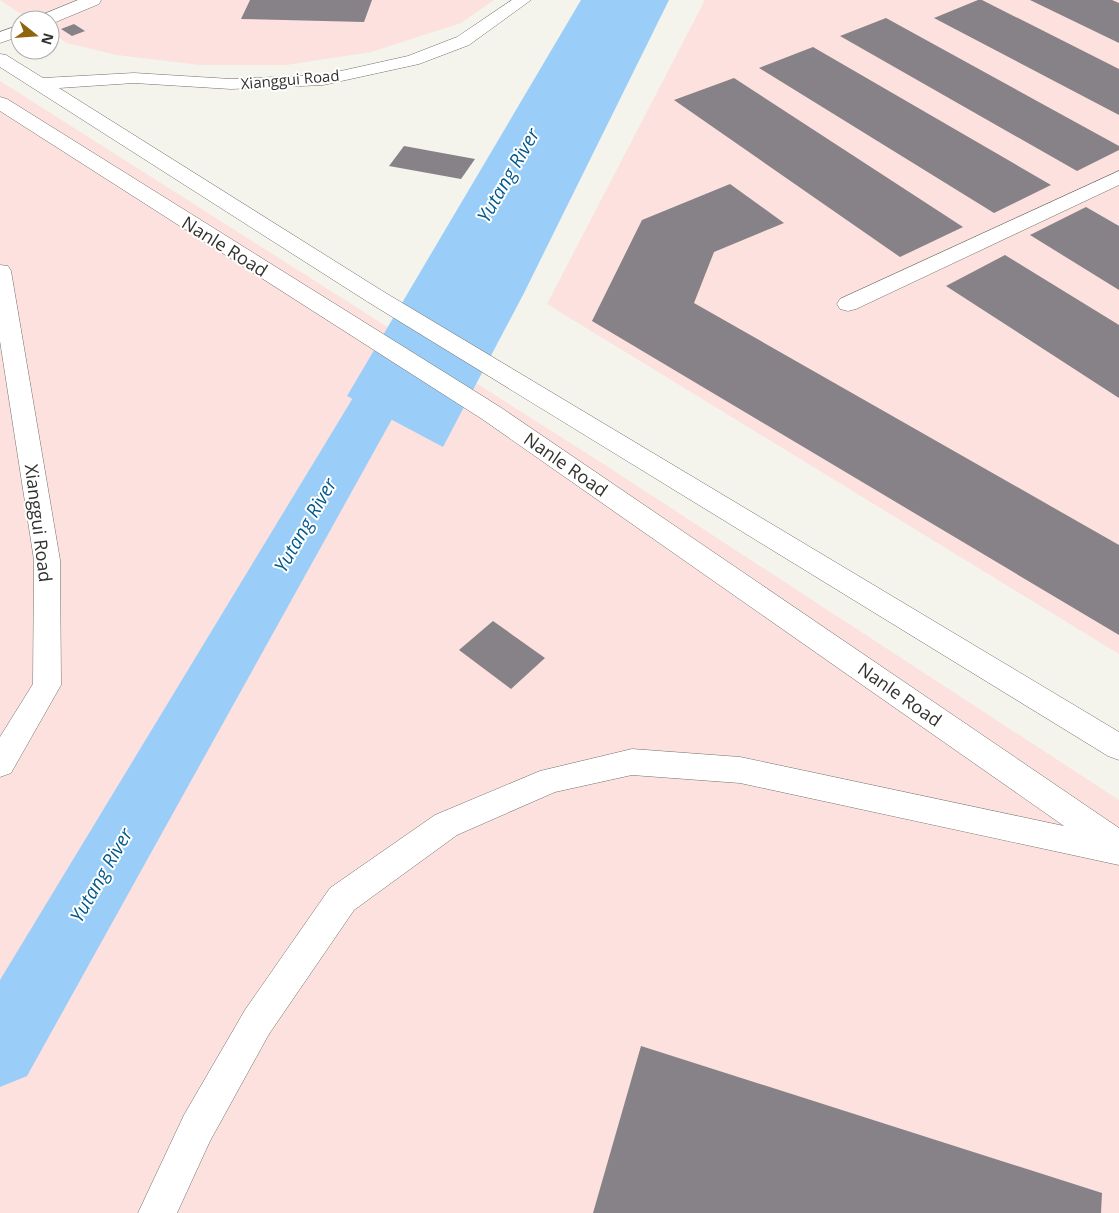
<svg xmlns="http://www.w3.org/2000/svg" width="1119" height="1213" font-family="'Open Sans',sans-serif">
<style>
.industrial{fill:#fce1de}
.water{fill:#9acef9}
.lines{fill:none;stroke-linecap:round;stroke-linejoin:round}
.river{fill:#9acef9;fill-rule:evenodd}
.building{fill:#868287}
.minor-casing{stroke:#72716b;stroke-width:1}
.minor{fill:#fff;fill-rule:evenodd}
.labels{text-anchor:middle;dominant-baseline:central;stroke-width:4;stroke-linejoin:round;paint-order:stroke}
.far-street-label{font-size:15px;fill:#32322f;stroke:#fff}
.street-label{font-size:18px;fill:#32322f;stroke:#fff}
.water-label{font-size:19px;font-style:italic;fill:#00598d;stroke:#fff}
</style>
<rect width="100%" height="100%" fill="#f4f3ec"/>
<path class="industrial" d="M 0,0 L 494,0 L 461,23 L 371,52 L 286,65 L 200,65 L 117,55 L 67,43 L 50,32 L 50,20 L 30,20 Z
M 705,0 L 1119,0 L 1119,654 L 547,304 Z
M 0,81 L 605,465 L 1119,800 L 1119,1213 L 0,1213 Z"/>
<path class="water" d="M 581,0 L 669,0 L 524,293 L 443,447 L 347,396 Z"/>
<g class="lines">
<path class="river" d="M 412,325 L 429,329 L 436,340 L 27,1076 L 0,1087 L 0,980 L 388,340 L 395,329 Z"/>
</g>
<path class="building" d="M 250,0 L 372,0 L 364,22 L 241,19 Z
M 978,0 L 982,0 L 1119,69 L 1119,115 L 934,18 Z
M 1030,0 L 1112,0 L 1119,3 L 1119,43 Z
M 886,18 L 1119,146 L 1119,150 L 1077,171 L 840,36 Z
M 74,24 L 85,31 L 72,36 L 61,29 Z
M 813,47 L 1051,185 L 994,213 L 759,68 Z
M 734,78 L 963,227 L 900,257 L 674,100 Z
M 404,146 L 475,159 L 461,179 L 389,166 Z
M 730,184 L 784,223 L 714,252 L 694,303 L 1119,545 L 1119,635 L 592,321 L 642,220 Z
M 1086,207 L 1119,226 L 1119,290 L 1030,235 Z
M 1005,255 L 1119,325 L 1119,398 L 946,286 Z
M 493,621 L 545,658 L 511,689 L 459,650 Z
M 641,1046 L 1102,1193 L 1101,1213 L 593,1213 Z"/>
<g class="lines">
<defs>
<path id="minor" d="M 78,0 L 101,0 L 99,4 L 51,24 L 50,20 L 36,20 L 39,16 Z
M 512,0 L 531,0 L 469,45 L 419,64 L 323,85 L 231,89 L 134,83 L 59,88 L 384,292 L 1119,732 L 1119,760 L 1108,756 L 368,302 L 0,67 L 0,54 L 6,55 L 43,78 L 134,73 L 231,79 L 323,75 L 408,56 L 457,37 Z
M 20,25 L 20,36 L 0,43 L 0,32 Z
M 0,97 L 7,99 L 500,407 L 1119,828 L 1119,865 L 740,783 L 632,775 L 555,792 L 457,835 L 354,910 L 269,1034 L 210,1141 L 177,1213 L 138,1213 L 184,1115 L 245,1010 L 330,888 L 435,815 L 540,771 L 632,749 L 740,757 L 1064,826 L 482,419 L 0,111 Z
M 1119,171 L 1119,185 L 856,309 L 848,311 L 840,309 L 837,304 L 840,299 Z
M 0,265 L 8,266 L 11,271 L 60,560 L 61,685 L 11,773 L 0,777 L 0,737 L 33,684 L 34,560 L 0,341 Z"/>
</defs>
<use href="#minor" class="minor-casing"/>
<use href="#minor" class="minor"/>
</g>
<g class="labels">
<g class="far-street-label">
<text transform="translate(290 79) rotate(-5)">Xianggui Road</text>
</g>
<g class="street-label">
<text transform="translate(225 246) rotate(32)">Nanle Road</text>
<text transform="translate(566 464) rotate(35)">Nanle Road</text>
<text transform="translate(39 523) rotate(83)">Xianggui Road</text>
<text transform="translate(900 694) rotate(35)">Nanle Road</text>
</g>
<g class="water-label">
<text transform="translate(508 175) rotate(-60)">Yutang River</text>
<text transform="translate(305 525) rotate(-60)">Yutang River</text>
<text transform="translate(101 875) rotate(-60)">Yutang River</text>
</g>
</g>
<g transform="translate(35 35) rotate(107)"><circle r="24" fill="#ffffff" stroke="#adadac"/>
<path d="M0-4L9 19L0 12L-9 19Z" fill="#91650e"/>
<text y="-8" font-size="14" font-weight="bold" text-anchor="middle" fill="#32322f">N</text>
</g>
</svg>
